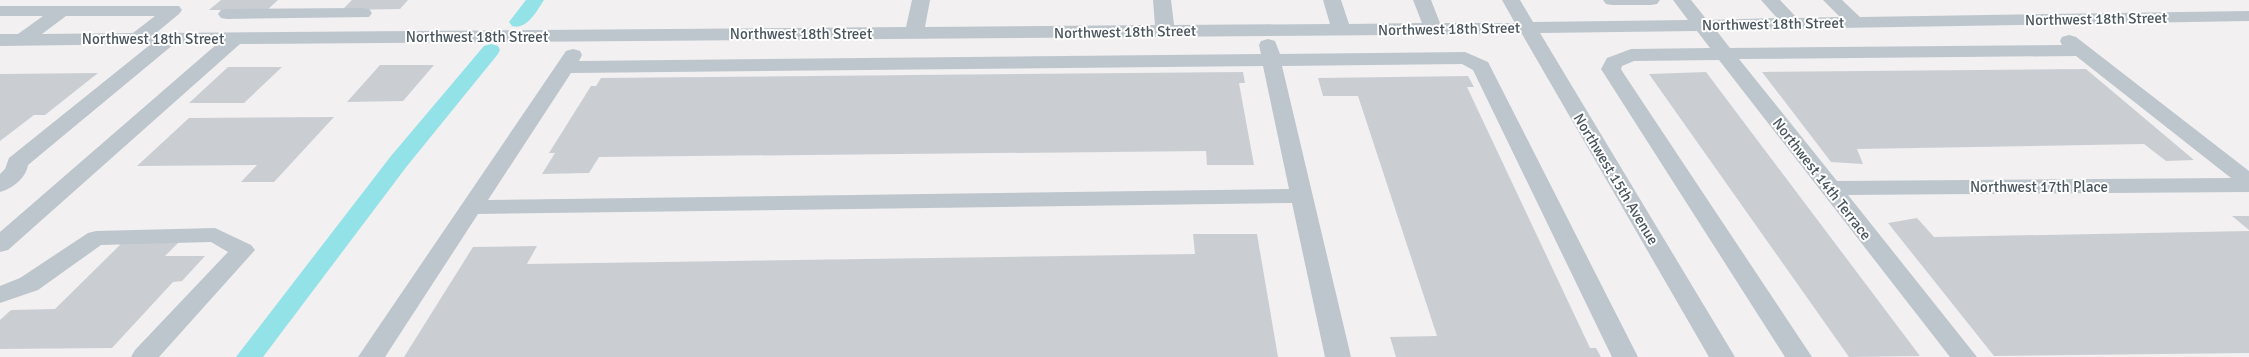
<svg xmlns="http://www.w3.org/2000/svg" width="2249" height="357" font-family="Signika,sans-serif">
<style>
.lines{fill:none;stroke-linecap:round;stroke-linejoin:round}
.canal{fill:#92e2e7;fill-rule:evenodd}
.building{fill:#caced2}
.minor{fill:#bdc6cc;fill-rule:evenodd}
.labels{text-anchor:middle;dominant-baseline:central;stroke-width:4;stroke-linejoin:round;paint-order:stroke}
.street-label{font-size:15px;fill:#49565d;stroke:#fff}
</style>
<rect width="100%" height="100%" fill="#f2f0f1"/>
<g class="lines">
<path class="canal" d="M 526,0 L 544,0 C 536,12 527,30 512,26 L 509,22 Z
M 491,44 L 498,46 L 500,50 L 498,54 L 407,166 L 263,357 L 236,357 L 391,156 L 484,46 Z"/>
</g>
<path class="building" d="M 221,0 L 278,0 L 267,10 L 209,10 Z
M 352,0 L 408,0 L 400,9 L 342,10 Z
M 380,65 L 434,65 L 403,101 L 347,102 Z
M 228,67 L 282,67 L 244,103 L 189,103 Z
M 2086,69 L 2194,160 L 2166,161 L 2144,144 L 1857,149 L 1863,164 L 1831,162 L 1762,72 Z
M 1243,72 L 1245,83 L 1239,83 L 1254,165 L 1207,165 L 1206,151 L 599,157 L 589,173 L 542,174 L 555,153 L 549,153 L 591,86 L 596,86 L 601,78 Z
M 1706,72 L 1920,356 L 1849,357 L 1649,74 Z
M 98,73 L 45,115 L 34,115 L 0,141 L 0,74 Z
M 1468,76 L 1474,87 L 1467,87 L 1590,348 L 1596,348 L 1601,357 L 1396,357 L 1390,337 L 1437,336 L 1358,96 L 1323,96 L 1318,78 Z
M 334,117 L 274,182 L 241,182 L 257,165 L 137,166 L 189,118 Z
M 2232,216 L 2249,216 L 2249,230 Z
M 1917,218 L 1934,237 L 2249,231 L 2249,353 L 1994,356 L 1888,223 Z
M 1193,234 L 1257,234 L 1278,357 L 404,357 L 473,247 L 537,246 L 527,264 L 1195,254 Z
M 124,241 L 180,241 L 165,256 L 205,256 L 182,281 L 173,282 L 112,348 L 0,349 L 0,320 L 11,310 L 55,309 Z"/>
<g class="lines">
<path class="minor" d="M 912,0 L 930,0 L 925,27 L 1155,25 L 1153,0 L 1171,0 L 1174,25 L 1330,24 L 1323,0 L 1341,0 L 1349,24 L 1422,23 L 1413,0 L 1431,0 L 1440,23 L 1515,23 L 1502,0 L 1520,0 L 1533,22 L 1688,20 L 1673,0 L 1691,0 L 1707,20 L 1777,18 L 1761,0 L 1780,0 L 1797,18 L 1840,17 L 1823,0 L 1842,0 L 1860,17 L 2249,11 L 2249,21 L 1716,30 L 1730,48 L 2062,45 L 2060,41 L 2062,37 L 2069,35 L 2076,37 L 2249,171 L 2249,192 L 1848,195 L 1977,357 L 1950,357 L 1719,60 L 1634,61 L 1622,66 L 1621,69 L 1624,74 L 1812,357 L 1785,357 L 1601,69 L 1607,58 L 1631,49 L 1710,48 L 1697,31 L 1540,33 L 1735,357 L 1709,357 L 1522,34 L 240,44 L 8,250 L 0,252 L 0,232 L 217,44 L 174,44 L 28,165 C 26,178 12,189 0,192 L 0,174 L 5,169 L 9,158 L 151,44 L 0,46 L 0,34 L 18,34 L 43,16 L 0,16 L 0,6 L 179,6 L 182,10 L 179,14 L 156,33 L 906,27 ZM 66,16 L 155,16 L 133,33 L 42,34 ZM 2076,56 L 2231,178 L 1837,181 L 1739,59 Z
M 1603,0 L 1660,0 L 1657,4 L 1651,5 L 1612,5 L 1606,4 Z
M 363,8 L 369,9 L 372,13 L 369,17 L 227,19 L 221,18 L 218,14 L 221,10 L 227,9 Z
M 1268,39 L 1275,41 L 1280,54 L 1465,52 L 1488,62 L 1638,357 L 1612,357 L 1473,70 L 1462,64 L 1282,66 L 1351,357 L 1325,357 L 1292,203 L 478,214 L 385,357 L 358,357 L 566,51 L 573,49 L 580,51 L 582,55 L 579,61 L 1261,54 L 1259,45 L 1261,41 ZM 1263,66 L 1289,189 L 488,200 L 571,73 Z
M 215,228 L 251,245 L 255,250 L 159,357 L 131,357 L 135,350 L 228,252 L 211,242 L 101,245 L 38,290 L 0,303 L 0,286 L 20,278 L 88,233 L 96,231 Z"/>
</g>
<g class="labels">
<g class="street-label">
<text transform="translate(2096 19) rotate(-1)">Northwest 18th Street</text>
<text transform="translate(1773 24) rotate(-1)">Northwest 18th Street</text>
<text transform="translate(1449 29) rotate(-1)">Northwest 18th Street</text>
<text transform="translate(1125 32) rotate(-1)">Northwest 18th Street</text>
<text x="801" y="34">Northwest 18th Street</text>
<text x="477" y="37">Northwest 18th Street</text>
<text x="153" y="39">Northwest 18th Street</text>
<text transform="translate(1616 179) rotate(59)">Northwest 15th Avenue</text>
<text transform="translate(1822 179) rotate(52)">Northwest 14th Terrace</text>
<text x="2039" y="187">Northwest 17th Place</text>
</g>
</g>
</svg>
